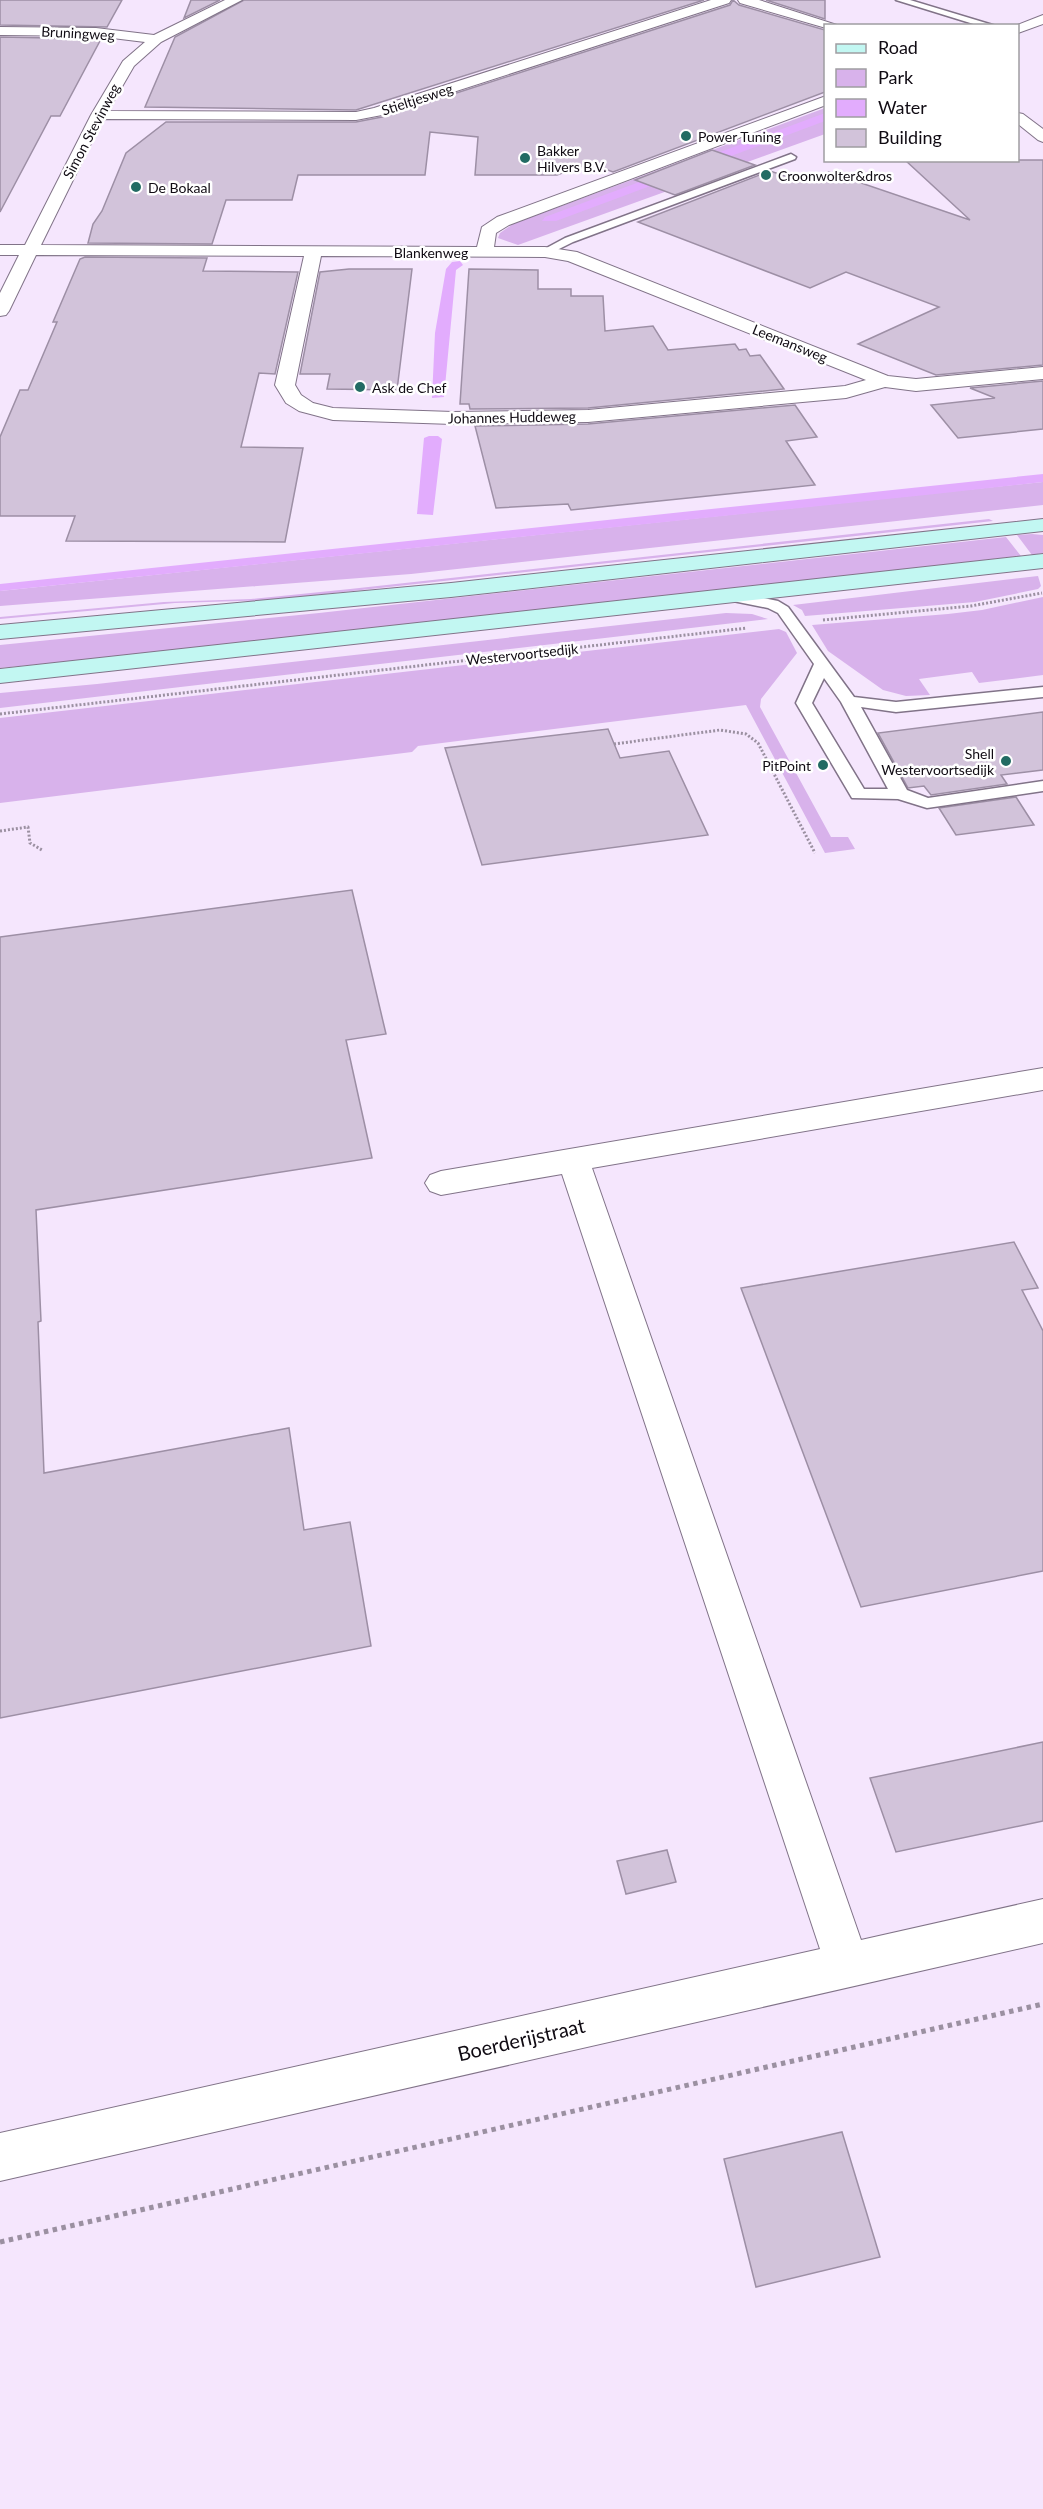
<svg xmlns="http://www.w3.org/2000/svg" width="1043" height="2509" font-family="Lato,sans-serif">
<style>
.green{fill:#d8b2eb}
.water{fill:#e2acfd}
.building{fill:#d2c3da;stroke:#9d8fa5;stroke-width:1.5}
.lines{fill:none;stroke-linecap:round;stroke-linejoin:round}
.service-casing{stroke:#817388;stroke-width:3}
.minor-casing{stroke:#817388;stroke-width:2}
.secondary-casing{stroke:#817388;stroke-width:2}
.path-far1{stroke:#9b90a1;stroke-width:3;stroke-dasharray:2 2;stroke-linecap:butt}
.path{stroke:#9b90a1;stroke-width:5;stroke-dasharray:4.5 4.5;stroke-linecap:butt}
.service{fill:#fff;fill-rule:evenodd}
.minor{fill:#fff;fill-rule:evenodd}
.secondary{fill:#c2f7f2;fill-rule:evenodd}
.poi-dot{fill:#226b63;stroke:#fff;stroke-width:2}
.labels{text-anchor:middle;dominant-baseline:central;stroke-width:5;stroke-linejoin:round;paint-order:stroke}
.far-street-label{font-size:14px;fill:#100b13;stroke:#fff}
.far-poi-label{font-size:14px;fill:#100b13;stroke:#fff;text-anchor:start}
.near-street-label{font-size:20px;fill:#100b13;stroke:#fff}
</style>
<rect width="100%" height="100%" fill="#f5e6fd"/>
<path class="green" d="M 825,108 L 825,134 L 518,245 L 498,238 L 500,233 L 513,224 Z
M 1043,482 L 1043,505 L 411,574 L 0,606 L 0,591 Z
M 989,519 L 993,521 L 270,600 L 175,603 L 0,619 L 0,617 L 164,602 L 251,599 L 350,589 Z
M 1032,534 L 1043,535 L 1043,553 L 1032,555 L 1017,535 Z
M 1006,537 L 1021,556 L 133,655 L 0,668 L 0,645 L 319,613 Z
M 1038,576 L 1041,586 L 1038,589 L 975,602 L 805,616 L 802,610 L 793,605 Z
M 1043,597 L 1043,675 L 979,683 L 972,672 L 919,679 L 930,695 L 906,696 L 883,690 L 828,651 L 812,625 L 948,614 L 982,610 Z
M 726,613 L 752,614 L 768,619 L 0,708 L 0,693 L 97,684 Z
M 779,629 L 786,632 L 797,653 L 761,699 L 760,707 L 831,837 L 848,837 L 855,849 L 825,853 L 746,705 L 418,746 L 412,752 L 0,803 L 0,718 Z"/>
<path class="water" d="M 825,113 L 825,121 L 556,221 L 542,221 L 545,217 Z
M 460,261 L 463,265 L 456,270 L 444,397 L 432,398 L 435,333 L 446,269 L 452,262 Z
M 429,436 L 438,436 L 442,439 L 433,515 L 417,514 L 424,438 Z
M 1043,474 L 1043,482 L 935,494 L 0,591 L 0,584 Z"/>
<path class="building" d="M 0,0 L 122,0 L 107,27 L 0,25 Z
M 191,0 L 220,0 L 184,18 Z
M 244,0 L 704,0 L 356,110 L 145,107 L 175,37 Z
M 733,0 L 739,5 L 825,30 L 825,92 L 613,172 L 589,163 L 557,175 L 475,175 L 478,137 L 430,132 L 425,175 L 298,175 L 292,200 L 226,200 L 212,244 L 88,243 L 93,224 L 102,211 L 126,153 L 166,122 L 356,122 L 382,117 L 730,5 Z
M 766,0 L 825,0 L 825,19 Z
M 0,37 L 101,39 L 60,116 L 51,116 L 0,212 Z
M 712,150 L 755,165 L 675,195 L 635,180 Z
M 905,160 L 1043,160 L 1043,365 L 936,375 L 858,344 L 939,307 L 846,272 L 810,288 L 638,222 L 770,171 L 804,182 L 829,172 L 970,220 Z
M 85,257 L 207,258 L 203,271 L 298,272 L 275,374 L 259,373 L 241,447 L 303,448 L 285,542 L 66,541 L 75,516 L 0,516 L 0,437 L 20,390 L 28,390 L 57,322 L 53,322 L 80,259 Z
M 349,269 L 412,269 L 397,390 L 327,389 L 330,374 L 300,374 L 320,272 Z
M 469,269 L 538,270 L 538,289 L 571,289 L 571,296 L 603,296 L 605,331 L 653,326 L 668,350 L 735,344 L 739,350 L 746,349 L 750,356 L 760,355 L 784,389 L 588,408 L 470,409 L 469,404 L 460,404 Z
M 1043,381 L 1043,429 L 958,438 L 931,405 L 995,398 L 970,388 Z
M 795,405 L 817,437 L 786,441 L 815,485 L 571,510 L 568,504 L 496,508 L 475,426 L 588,424 Z
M 1043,712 L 1043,770 L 1001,775 L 1007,784 L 931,795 L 924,786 L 908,788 L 878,733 Z
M 608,729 L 620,758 L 669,751 L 708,835 L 482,865 L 445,748 Z
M 1016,797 L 1034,825 L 956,835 L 939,808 Z
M 352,890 L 386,1034 L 346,1040 L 372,1158 L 36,1210 L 41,1321 L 38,1322 L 44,1473 L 289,1428 L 304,1530 L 350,1522 L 371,1646 L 0,1718 L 0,937 Z
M 1014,1242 L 1038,1288 L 1022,1290 L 1043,1331 L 1043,1571 L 861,1607 L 741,1288 Z
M 1043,1742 L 1043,1821 L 896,1852 L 870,1778 Z
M 667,1850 L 676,1882 L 626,1894 L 617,1861 Z
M 842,2132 L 880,2257 L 756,2287 L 724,2159 Z"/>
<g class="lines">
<defs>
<path id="service" d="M 896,0 L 910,0 L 996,26 L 980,26 Z
M 791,154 L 796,157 L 795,159 L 573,242 L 549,254 L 545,255 L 539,252 L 565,238 Z
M 733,592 L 778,601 L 788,607 L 854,697 L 896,702 L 1043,687 L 1043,697 L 896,712 L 861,707 L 907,790 L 928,798 L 1043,781 L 1043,791 L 927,808 L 898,799 L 852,798 L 796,703 L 814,664 L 778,613 L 768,608 L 728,600 L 725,597 ZM 824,678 L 841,702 L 888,789 L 864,789 L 812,703 Z"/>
<path id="minor" d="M 225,0 L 242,0 L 161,42 L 134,66 L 108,111 L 356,112 L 374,108 L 711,0 L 731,0 L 729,3 L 382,115 L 356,120 L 103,119 L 41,245 L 477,247 L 482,227 L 497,217 L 826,96 L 826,105 L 509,225 L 496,233 L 494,247 L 545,247 L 577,252 L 888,376 L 916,379 L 1043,367 L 1043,379 L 916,391 L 885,387 L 846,398 L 588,422 L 453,424 L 333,420 L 299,411 L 286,403 L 275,385 L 304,256 L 36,255 L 9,311 L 6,315 L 0,316 L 0,293 L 19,255 L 0,255 L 0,245 L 25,245 L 91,115 L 123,61 L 145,42 L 96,36 L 0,35 L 0,27 L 96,28 L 154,35 ZM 321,256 L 545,257 L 568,261 L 866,380 L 845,386 L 588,410 L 453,412 L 333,408 L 313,403 L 301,395 L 295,385 Z
M 738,0 L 759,0 L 840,26 L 826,26 L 826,28 L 740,3 Z
M 1043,15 L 1043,24 L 1018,33 L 1018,26 L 1015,26 Z
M 1018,113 L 1023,114 L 1043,129 L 1043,142 L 1038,140 L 1018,124 Z
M 1043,1068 L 1043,1090 L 592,1168 L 861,1940 L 1043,1899 L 1043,1943 L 0,2181 L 0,2133 L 820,1949 L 562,1174 L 441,1195 L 430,1191 L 425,1183 L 430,1175 L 441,1171 Z"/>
<path id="secondary" d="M 1043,519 L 1043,531 L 451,597 L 0,639 L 0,625 L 451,583 Z
M 1043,554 L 1043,568 L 0,683 L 0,669 Z"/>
</defs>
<use href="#service" class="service-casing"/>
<use href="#minor" class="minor-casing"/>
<use href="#secondary" class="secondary-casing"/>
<path class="path-far1" d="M 823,620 L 971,606 L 1042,593
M 0,714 L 747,628
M 614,744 L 720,730 L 746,734 L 758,743 L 815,853
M 0,831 L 28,827 L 30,843 L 42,850"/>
<path class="path" d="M 0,2242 L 1043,2004"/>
<use href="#service" class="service"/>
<use href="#minor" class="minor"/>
<use href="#secondary" class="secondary"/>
</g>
<g class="poi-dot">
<circle cx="686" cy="136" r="6"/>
<circle cx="525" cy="158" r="6"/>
<circle cx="766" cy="175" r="6"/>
<circle cx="136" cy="187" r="6"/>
<circle cx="360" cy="387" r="6"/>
<circle cx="1006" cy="761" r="6"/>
<circle cx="823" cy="765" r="6"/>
</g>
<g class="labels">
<g class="far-street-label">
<text transform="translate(78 33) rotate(3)">Bruningweg</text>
<text transform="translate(417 99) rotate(-18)">Stieltjesweg</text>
<text transform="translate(91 131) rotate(-62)">Simon Stevinweg</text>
<text x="431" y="252">Blankenweg</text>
<text transform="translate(790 343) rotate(22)">Leemansweg</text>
<text transform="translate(512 417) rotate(-1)">Johannes Huddeweg</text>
<text transform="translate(522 654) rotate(-6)">Westervoortsedijk</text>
</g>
<g class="far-poi-label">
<text x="698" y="136">Power Tuning</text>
<text x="537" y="150">Bakker<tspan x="537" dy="16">Hilvers B.V.</tspan></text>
<text x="778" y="175">Croonwolter&amp;dros</text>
<text x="148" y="187">De Bokaal</text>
<text x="372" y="387">Ask de Chef</text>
<text x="994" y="753" text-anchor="end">Shell<tspan x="994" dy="16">Westervoortsedijk</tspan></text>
<text x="811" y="765" text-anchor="end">PitPoint</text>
</g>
<g class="near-street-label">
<text transform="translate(521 2039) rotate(-13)">Boerderijstraat</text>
</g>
</g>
<rect x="824" y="24" width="195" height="138" fill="#ffffff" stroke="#9f9da1" stroke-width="1.5"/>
<rect x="836" y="44" width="30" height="9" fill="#c2f7f2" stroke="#9f9da1" stroke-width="1.5"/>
<text x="878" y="54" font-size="18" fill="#100b13">Road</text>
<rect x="836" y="69" width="30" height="18" fill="#d8b2eb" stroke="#9f9da1" stroke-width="1.5"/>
<text x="878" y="84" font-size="18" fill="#100b13">Park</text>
<rect x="836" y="99" width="30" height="18" fill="#e2acfd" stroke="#9f9da1" stroke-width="1.5"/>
<text x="878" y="114" font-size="18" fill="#100b13">Water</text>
<rect x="836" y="129" width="30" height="18" fill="#d2c3da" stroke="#9f9da1" stroke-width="1.5"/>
<text x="878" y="144" font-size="18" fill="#100b13">Building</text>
</svg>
